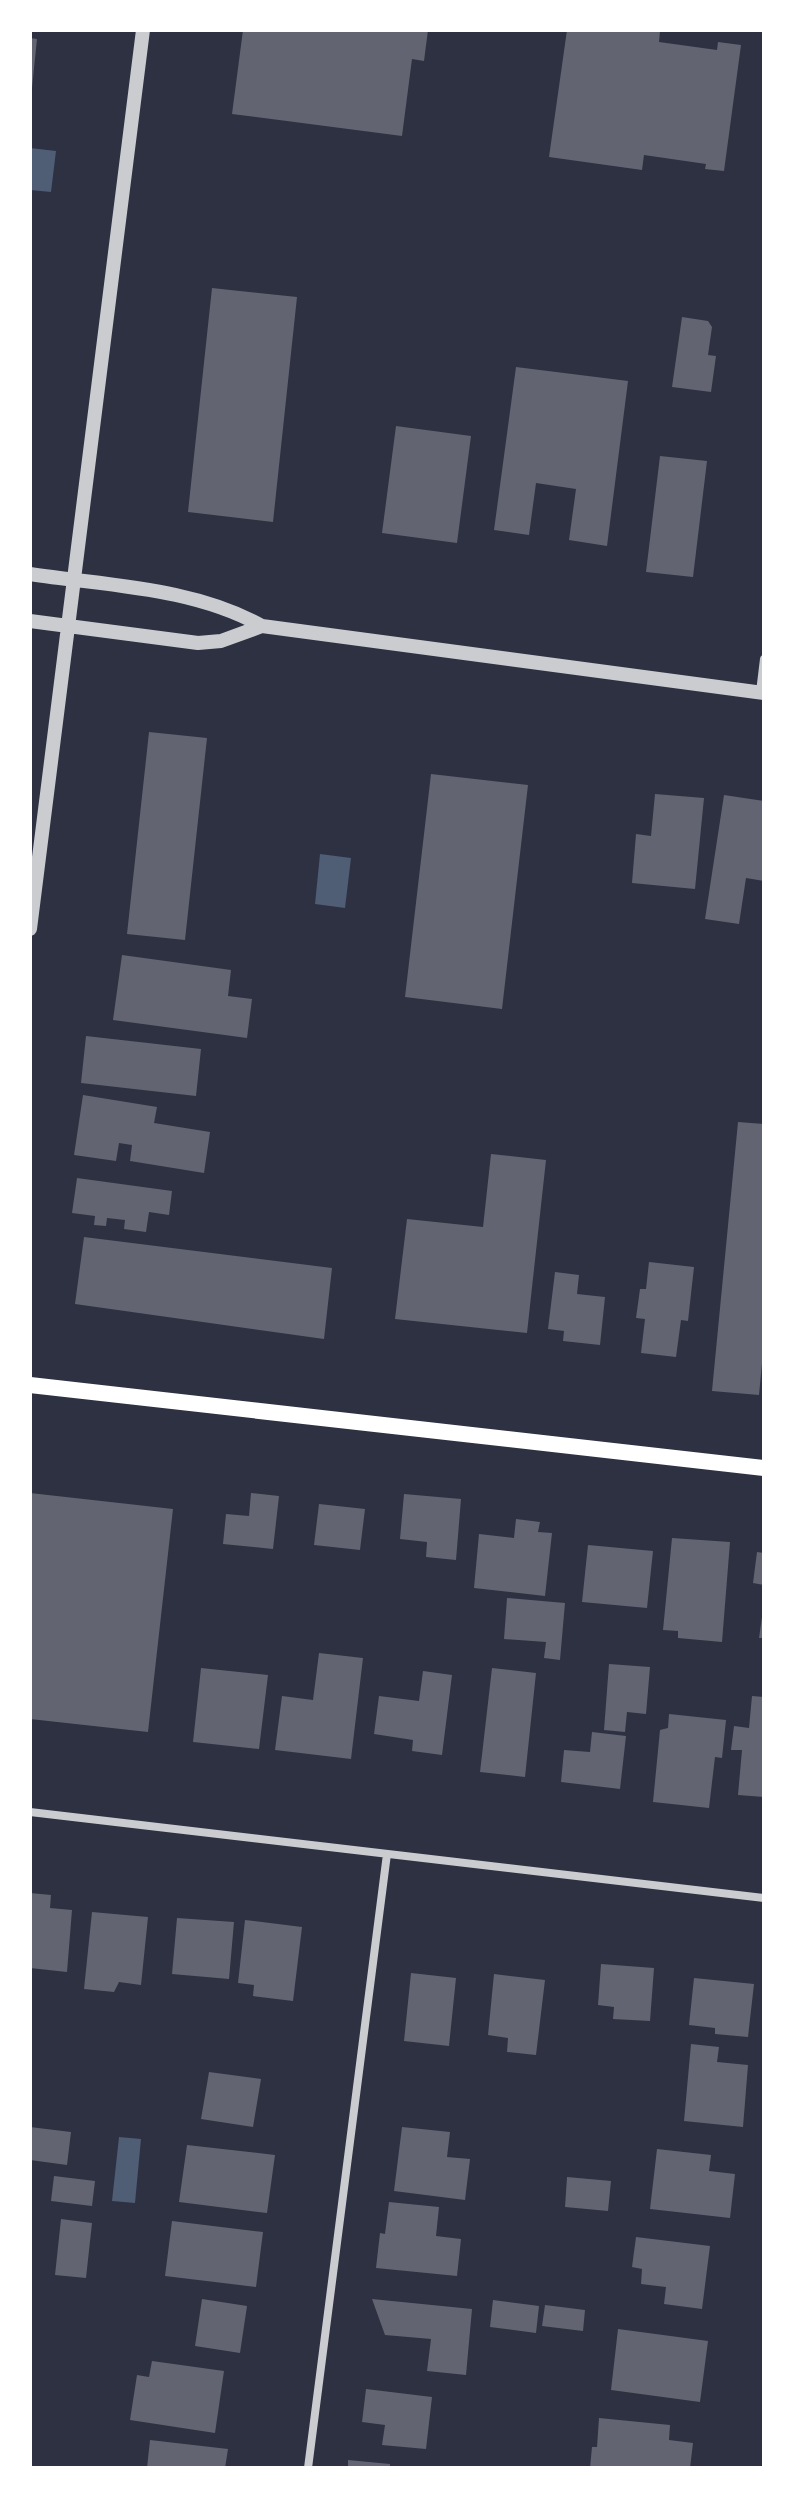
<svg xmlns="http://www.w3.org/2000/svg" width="794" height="2498" font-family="'Public Sans',sans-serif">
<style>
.water{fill:#4f5d75}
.building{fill:#626471}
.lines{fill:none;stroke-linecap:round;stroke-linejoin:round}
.minor{stroke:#caccd0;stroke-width:8}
.tertiary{stroke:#caccd0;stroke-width:14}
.secondary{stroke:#fff;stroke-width:16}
</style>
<rect width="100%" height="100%" fill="#2d3142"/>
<path class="water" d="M 30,148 L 56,151 L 51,192 L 30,190 Z
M 320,854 L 351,858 L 345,908 L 315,904 Z
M 119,2137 L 141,2139 L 135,2203 L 112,2201 Z"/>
<path class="building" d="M 243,30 L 428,30 L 424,61 L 412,59 L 402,136 L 232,114 Z
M 567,30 L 656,30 L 660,31 L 659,42 L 717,50 L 718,42 L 741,45 L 724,171 L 705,169 L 706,164 L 644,155 L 642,170 L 549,157 Z
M 30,38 L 37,39 L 32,88 L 30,88 Z
M 212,288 L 297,297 L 273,522 L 188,512 Z
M 682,317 L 708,321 L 712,327 L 708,355 L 716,356 L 711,392 L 672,387 Z
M 516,367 L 628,381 L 607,546 L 569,540 L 576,489 L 536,483 L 529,535 L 494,530 Z
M 396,426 L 471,436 L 457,543 L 382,533 Z
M 660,456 L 707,461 L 693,577 L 646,572 Z
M 149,732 L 207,738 L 185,940 L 127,934 Z
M 431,774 L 528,785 L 502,1009 L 405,997 Z
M 655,794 L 704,798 L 695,889 L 632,883 L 636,834 L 651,836 Z
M 724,795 L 764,801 L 764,881 L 746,878 L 739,924 L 705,919 Z
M 122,955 L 231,970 L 228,996 L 252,999 L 247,1038 L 113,1020 Z
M 86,1036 L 201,1049 L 196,1096 L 81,1083 Z
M 83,1095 L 157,1107 L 154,1123 L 210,1132 L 204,1173 L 130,1161 L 132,1145 L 119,1143 L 116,1161 L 74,1155 Z
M 738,1122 L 764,1124 L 764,1342 L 759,1395 L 712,1391 Z
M 491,1154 L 546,1160 L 527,1333 L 395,1319 L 407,1219 L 483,1227 Z
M 77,1178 L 172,1191 L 169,1215 L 149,1212 L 146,1232 L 124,1229 L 125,1220 L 107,1218 L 106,1226 L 94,1225 L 95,1216 L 72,1213 Z
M 84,1237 L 332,1268 L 324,1339 L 75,1304 Z
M 649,1262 L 694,1267 L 688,1321 L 681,1320 L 676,1357 L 641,1353 L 645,1319 L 636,1318 L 640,1289 L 646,1289 Z
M 555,1272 L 579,1275 L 577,1294 L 605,1297 L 600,1345 L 563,1341 L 564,1331 L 548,1329 Z
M 30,1493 L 173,1509 L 148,1732 L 30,1719 Z
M 251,1493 L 279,1496 L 273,1549 L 223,1544 L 226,1514 L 249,1516 Z
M 404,1494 L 461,1499 L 456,1560 L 426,1557 L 427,1542 L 400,1539 Z
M 319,1504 L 365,1509 L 360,1550 L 314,1545 Z
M 516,1519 L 540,1522 L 538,1532 L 552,1533 L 545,1596 L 474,1588 L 479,1534 L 514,1538 Z
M 672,1538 L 730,1542 L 722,1642 L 678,1638 L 678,1631 L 663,1630 Z
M 588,1545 L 653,1551 L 647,1608 L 582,1602 Z
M 757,1552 L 764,1553 L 764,1585 L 753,1583 Z
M 507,1598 L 565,1603 L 560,1660 L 544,1658 L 546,1642 L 504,1639 Z
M 762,1617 L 764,1617 L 764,1638 L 759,1638 Z
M 319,1653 L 363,1658 L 351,1759 L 275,1750 L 282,1696 L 313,1700 Z
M 609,1664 L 650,1667 L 646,1714 L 627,1712 L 625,1732 L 604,1730 Z
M 201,1668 L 268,1675 L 259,1749 L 193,1742 Z
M 492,1668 L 536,1673 L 525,1777 L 480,1772 Z
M 423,1671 L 452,1675 L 442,1755 L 412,1751 L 413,1740 L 374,1734 L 379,1696 L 419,1701 Z
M 752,1696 L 764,1697 L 764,1797 L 738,1795 L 742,1750 L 731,1750 L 734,1726 L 749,1728 Z
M 669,1714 L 726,1720 L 722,1758 L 715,1757 L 709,1808 L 653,1802 L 660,1730 L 668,1728 Z
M 592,1732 L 626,1736 L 620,1789 L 561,1782 L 564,1750 L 590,1752 Z
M 30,1893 L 51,1895 L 50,1908 L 72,1910 L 67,1972 L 30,1968 Z
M 92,1912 L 148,1917 L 141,1985 L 119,1982 L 114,1992 L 84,1989 Z
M 177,1918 L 234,1922 L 229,1979 L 172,1974 Z
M 245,1920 L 302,1927 L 293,2001 L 253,1996 L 254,1985 L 238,1983 Z
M 601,1964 L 654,1968 L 650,2021 L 613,2019 L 614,2007 L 598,2005 Z
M 411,1973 L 456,1978 L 449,2046 L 404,2041 Z
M 494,1974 L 545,1980 L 536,2055 L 507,2052 L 508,2038 L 488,2035 Z
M 694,1978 L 754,1984 L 748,2037 L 715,2034 L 715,2028 L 689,2025 Z
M 691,2044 L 719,2047 L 717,2062 L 748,2065 L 743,2127 L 684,2121 Z
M 209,2072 L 261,2079 L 253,2127 L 201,2119 Z
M 30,2127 L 71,2132 L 67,2165 L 30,2160 Z
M 402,2127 L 450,2132 L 447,2157 L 470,2159 L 465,2200 L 394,2191 Z
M 187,2145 L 275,2155 L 267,2213 L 179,2202 Z
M 657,2149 L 711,2155 L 709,2171 L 735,2174 L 730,2218 L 650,2209 Z
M 54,2176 L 95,2181 L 92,2206 L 51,2201 Z
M 567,2177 L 611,2181 L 608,2211 L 565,2207 Z
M 389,2202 L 439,2207 L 436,2236 L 461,2239 L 457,2276 L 376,2268 L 380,2233 L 385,2234 Z
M 61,2219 L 92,2223 L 86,2278 L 55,2275 Z
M 172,2221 L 263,2232 L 256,2287 L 165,2276 Z
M 636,2237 L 710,2246 L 702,2309 L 664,2304 L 666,2287 L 641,2284 L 642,2269 L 632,2267 Z
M 202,2299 L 247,2306 L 240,2353 L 195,2346 Z
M 372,2299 L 472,2309 L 466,2375 L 427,2371 L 431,2339 L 385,2335 Z
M 493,2300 L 539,2306 L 536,2333 L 490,2327 Z
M 545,2305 L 585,2310 L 583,2331 L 542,2326 Z
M 618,2329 L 708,2341 L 700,2402 L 611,2390 Z
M 152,2361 L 224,2371 L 215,2433 L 130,2420 L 137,2375 L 149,2377 Z
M 366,2389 L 432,2397 L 426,2449 L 382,2445 L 385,2425 L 362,2422 Z
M 599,2418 L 670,2425 L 669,2440 L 693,2443 L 690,2468 L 590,2468 L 592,2447 L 597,2447 Z
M 150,2440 L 228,2449 L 225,2468 L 147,2468 Z
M 348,2460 L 390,2464 L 390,2468 L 348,2468 Z"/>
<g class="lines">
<path class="minor" d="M 760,692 L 764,659
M 30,1812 L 764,1898
M 308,2468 L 387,1854"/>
<path class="tertiary" d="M 30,574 C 108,586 192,587 262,626 L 764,693
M 30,621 L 198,643 L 221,641 L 262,626
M 30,929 L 143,30"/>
<path class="secondary" d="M 30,1385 L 764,1468"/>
</g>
<rect width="794" height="2498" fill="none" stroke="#ffffff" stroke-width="64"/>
</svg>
